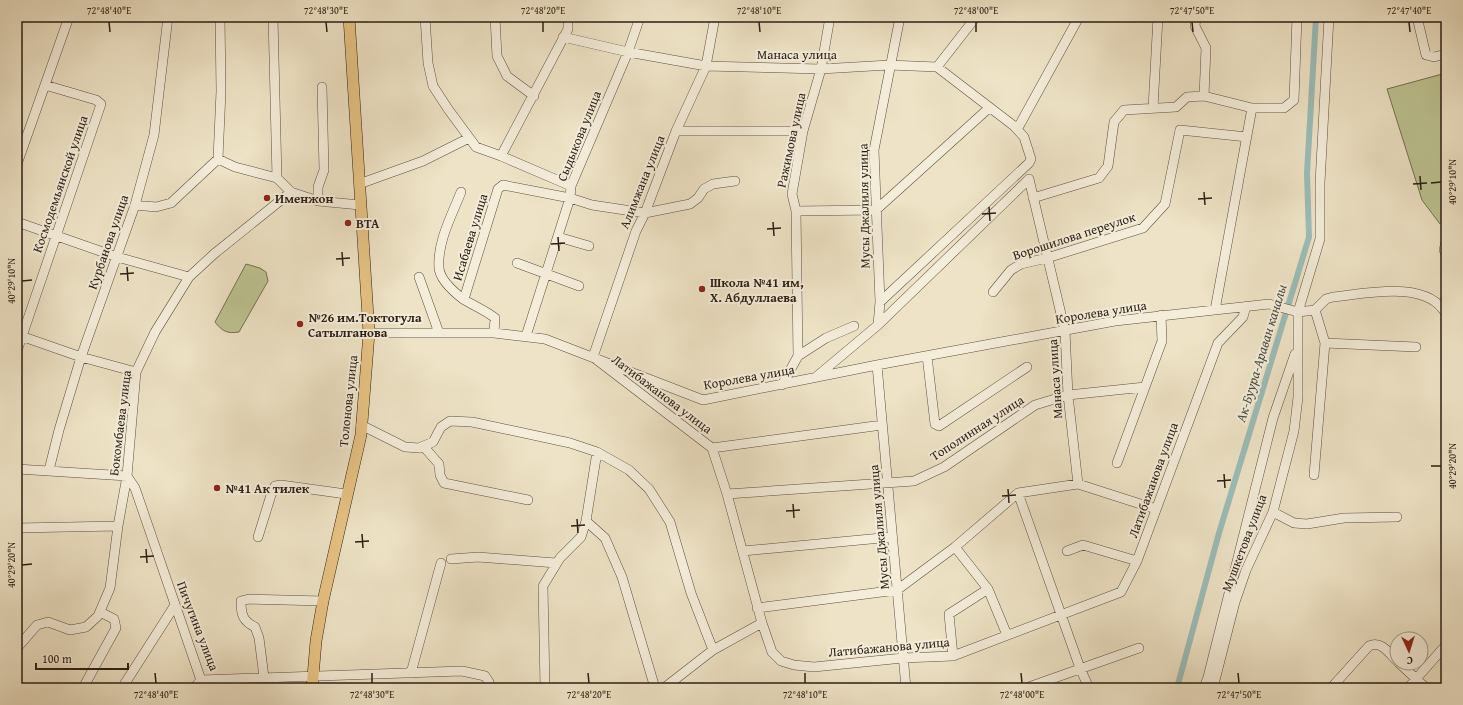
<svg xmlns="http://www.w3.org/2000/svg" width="1463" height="705" font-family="'Gentium Book Plus',serif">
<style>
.green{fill:#bdc392;stroke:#747054}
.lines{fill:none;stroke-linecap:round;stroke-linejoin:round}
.canal{stroke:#9abdb9;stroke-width:6}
.minor-casing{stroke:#5c4f41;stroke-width:10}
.major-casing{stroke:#2b1e15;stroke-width:12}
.minor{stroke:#f4edda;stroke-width:9}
.major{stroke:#e7c283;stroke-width:11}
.ticks{fill:none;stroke:#2b1e15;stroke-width:1.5}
.poi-dot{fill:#8f2418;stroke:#f4edda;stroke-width:1.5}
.labels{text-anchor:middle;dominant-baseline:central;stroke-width:4;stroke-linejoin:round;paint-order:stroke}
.street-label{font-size:13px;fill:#2b1e15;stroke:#f4edda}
.poi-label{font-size:13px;font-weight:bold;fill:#2b1e15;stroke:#f4edda;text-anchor:start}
.water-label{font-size:14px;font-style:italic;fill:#4c4e46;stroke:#f4edda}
.neatline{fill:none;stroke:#2b1e15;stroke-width:1.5}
.ticks-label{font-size:10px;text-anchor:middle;fill:#2b1e15}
</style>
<rect width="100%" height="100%" fill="#eee3c6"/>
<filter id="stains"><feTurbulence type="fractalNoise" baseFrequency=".005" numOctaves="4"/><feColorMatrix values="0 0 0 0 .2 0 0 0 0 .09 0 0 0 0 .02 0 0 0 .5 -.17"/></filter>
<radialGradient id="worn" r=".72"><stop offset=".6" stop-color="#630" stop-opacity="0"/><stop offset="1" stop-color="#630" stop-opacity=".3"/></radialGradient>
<path class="green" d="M 1446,73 L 1446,222 L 1440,224 L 1422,200 L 1387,89 Z
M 246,264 L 260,268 L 266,272 L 268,281 L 239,332 C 227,334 222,331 215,322 Z"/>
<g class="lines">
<path class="canal" d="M 1177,688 L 1219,533 L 1309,237 L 1307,173 L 1316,17"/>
<defs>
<path id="minor" d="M 273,17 L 277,178 L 291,192 L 318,201 L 360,205
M 425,17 L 428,63 L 433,86 L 448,109 L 476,147 L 501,156 L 571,186
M 495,17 L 497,56 L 507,76 L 534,96
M 715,17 L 706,66 L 676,131 L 645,213 L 636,231 L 593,357 L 712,448 L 727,494 L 762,623 L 772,652 L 781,661 L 794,665 L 814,667 L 903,658 L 953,656 L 1121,592 L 1137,561 L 1218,343 L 1243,317 L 1246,306
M 1196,17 L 1195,26 L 1206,48 L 1204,96
M 1417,17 L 1426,55 L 1434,57 L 1446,54
M 563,37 L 628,52 L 706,66 L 821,69 L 889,65 L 937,67 L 1014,126 L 1024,137 L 1031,159 L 1029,163 L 880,302
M 937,67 L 976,17
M 1153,108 L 1158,17
M 1014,126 L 1019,126 L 1079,17
M 676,131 L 803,131
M 501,156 L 568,29 L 568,17
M 218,159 L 235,167 L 277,178
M 17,164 L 69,17
M 1029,179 L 1065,331 L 1068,395 L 1078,484
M 359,184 L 423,161 L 469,138
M 461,192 C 452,215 437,242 439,268 C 440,280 454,292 463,299 C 474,306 485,310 495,318 L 494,333
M 1033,198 L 1099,178 L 1108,166 L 1114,122 L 1124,110 L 1176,107 L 1187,97 L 1204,96 L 1252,108 L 1284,108 L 1294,100 L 1297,17
M 318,201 L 318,187 L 324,170 L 322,87
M 135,205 L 156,207 L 171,203 L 218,159 L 221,91 L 220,17
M 796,211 L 876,210 L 989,108
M 17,222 L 117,257 L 189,277
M 558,237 L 589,246
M 1446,241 L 1444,250 L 1446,254
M 517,263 L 579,286
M 419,277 L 439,333
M 993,292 L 1011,270 L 1021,264 L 1047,258 L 1143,228 L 1165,204 L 1180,130 L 1247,137
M 464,299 L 498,189 L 503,185 L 570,198 L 592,205 L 645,213 L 690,204 L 698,198 L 704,189 L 713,184 L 735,181
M 1215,310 L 1252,108
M 878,325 L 880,302 L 874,150 L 900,17
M 369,333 L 494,333 L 545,339 L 703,400 L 877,365 L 1115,321 L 1269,304 L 1298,312 L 1315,310 L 1326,299 L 1333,297 C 1365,294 1427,279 1446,314
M 18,335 L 81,357 L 136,372
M 526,336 L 570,198 L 571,186 L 628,52 L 640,17
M 1325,343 L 1416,347
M 17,351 L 101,104 L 96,100 L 45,85
M 798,356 L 826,338 L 854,326
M 927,356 L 935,424 L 939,426 L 1027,367
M 877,365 L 906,688
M 816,377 L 878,325 L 1029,179
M 782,385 L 798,356 L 796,211 L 792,194 L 803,131 L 821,69 L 830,17
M 361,425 L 405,447 L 419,448 L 433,442 L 441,427 L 450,421 L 472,422 L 570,443 L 597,452 L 629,470 L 649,489 L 670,522 L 691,593 L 713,650
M 424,447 L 439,464 L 440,475 L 444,483 L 528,500
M 712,448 L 882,425
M 1117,463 L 1162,341 L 1161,315
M 17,469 L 127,476 L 135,488 L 201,680
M 49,470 L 59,430 L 81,357 L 135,205 L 154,135 L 168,17
M 1314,475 L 1325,343 L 1315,310
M 1018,493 L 1080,668 L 1089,688
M 727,494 L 914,481 L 944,467 L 1035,405 L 1068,395 L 1145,387
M 1273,512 L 1294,523 L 1307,524 L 1344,518 L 1397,517
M 586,521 L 605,538 L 622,577 L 655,688
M 17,528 L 118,526
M 258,537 L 271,495 L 275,486 L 281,485 L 346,494
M 955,547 L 988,589 L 1007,635
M 743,551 L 892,537
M 1067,551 L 1083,545 L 1137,561
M 451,559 L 478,557 L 556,563
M 757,608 L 897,590 L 955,547 L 1018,493 L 1078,484 L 1156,509
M 17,648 L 37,625 L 48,622 L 70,630 L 86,627 L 98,616 L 110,588 L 118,526 L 127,476 L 136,372 L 155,332 L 189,277 L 214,254 L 291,192
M 953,656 L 949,614 L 988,589
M 1399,663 L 1426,688
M 411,673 L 441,563
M 264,677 L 259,638 L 255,627 C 243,621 241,615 241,601 L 249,599 L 323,601
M 201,680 L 462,671 L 485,676 L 489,682 L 489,688
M 83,688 L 116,628 L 114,619 L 100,612
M 122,688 L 175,605
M 194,688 L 201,680
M 545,688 L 543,586 L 560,558 L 581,537 L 586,521 L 597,452
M 664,688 L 713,650 L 762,623
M 1026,688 L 1139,648
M 1204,688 L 1208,677 L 1273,418 L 1295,354
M 1213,688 L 1235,602 L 1246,570 L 1273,512 L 1294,431 L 1298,397 L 1298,312 L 1320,239 L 1320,183 L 1329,17
M 1331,688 L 1369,646 C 1381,640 1389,653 1397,661
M 1408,688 L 1446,645"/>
<path id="major" d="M 312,688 L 316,641 L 323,601 L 361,435 L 369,333 L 349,17"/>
</defs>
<use href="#minor" class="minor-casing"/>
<use href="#major" class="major-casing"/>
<use href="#minor" class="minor"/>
<use href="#major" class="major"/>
</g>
<path class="ticks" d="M 109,22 L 110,32M 326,22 L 327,32M 543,22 L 543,32M 759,22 L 760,32M 976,22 L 976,32M 1192,22 L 1193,32M 1409,22 L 1410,32M 1420,176 L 1421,190M 1431,183 L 1441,182M 1413,184 L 1427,183M 1204,192 L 1205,205M 1198,199 L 1212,198M 989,207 L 990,221M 982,214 L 996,213M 773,222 L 774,236M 767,229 L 781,228M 558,237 L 559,251M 551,244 L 565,243M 342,252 L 343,266M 336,259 L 350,258M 127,267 L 128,281M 120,274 L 134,273M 22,281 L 32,280M 1431,466 L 1441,466M 1224,474 L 1225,488M 1217,481 L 1231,480M 1008,489 L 1009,503M 1002,496 L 1016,495M 793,504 L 794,518M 786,511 L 800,510M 577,519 L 578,533M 571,526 L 585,525M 362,534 L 363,548M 355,542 L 369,541M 146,549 L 147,563M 140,557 L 154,556M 22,565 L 32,564M 155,673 L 156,683M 372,673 L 372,683M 588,673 L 589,683M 805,673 L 805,683M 1021,673 L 1022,683M 1238,673 L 1239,683"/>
<g class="poi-dot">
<circle cx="267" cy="198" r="4"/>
<circle cx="348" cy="223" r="4"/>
<circle cx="702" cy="289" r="4"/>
<circle cx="300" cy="324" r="4"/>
<circle cx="217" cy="488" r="4"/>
</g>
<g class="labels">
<g class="street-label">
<text x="797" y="54">Манаса улица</text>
<text transform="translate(579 136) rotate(-68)">Сыдыкова улица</text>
<text transform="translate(791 140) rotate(-78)">Ражимова улица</text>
<text transform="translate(642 182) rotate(-68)">Алимжана улица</text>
<text transform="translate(60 184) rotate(-71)">Космодемьянской улица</text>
<text transform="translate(864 206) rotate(-91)">Мусы Джалиля улица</text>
<text transform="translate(1074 236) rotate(-18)">Ворошилова переулок</text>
<text transform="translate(470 237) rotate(-73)">Исабаева улица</text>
<text transform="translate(108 242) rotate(-71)">Курбанова улица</text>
<text transform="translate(1101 312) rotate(-9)">Королева улица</text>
<text transform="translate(749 377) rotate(-10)">Королева улица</text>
<text transform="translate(1055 379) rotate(-94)">Манаса улица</text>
<text transform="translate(662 394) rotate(37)">Латибажанова улица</text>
<text transform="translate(348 401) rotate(-84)">Толонова улица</text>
<text transform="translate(120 423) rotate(-83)">Бокомбаева улица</text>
<text transform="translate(977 428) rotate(-33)">Тополинная улица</text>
<text transform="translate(1153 480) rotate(-70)">Латибажанова улица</text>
<text transform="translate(879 527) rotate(-95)">Мусы Джалиля улица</text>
<text transform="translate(1244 543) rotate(-69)">Мушкетова улица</text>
<text transform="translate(198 626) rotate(69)">Пичугина улица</text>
<text transform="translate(889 647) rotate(-5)">Латибажанова улица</text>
</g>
<g class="poi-label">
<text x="275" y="198">Именжон</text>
<text x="356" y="223">BTA</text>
<text x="710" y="282">Школа №41 им,<tspan x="710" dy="15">Х. Абдуллаева</tspan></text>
<text x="308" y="317">№26 им.Токтогула<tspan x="308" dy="15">Сатылганова</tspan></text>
<text x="225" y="488">№41 Ак тилек</text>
</g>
<g class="water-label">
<text transform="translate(1261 353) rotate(-73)">Ак-Буура-Араван каналы</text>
</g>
</g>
<rect width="1463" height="705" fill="none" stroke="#eee3c6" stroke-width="44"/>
<g transform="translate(1409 651) rotate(176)"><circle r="19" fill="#f4edda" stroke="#a49a8b"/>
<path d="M0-3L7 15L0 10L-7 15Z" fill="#8f2418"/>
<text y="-6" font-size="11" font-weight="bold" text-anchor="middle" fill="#2b1e15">С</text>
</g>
<path d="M36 663v6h92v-6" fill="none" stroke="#2b1e15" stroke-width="2"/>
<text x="42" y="663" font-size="12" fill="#2b1e15" stroke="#f4edda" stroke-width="3" paint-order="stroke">100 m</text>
<rect x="22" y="22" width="1419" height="661" class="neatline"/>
<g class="ticks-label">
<text x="109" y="14">72°48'40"E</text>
<text x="326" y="14">72°48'30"E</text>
<text x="543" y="14">72°48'20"E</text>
<text x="759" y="14">72°48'10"E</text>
<text x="976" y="14">72°48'00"E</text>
<text x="1192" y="14">72°47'50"E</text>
<text x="1409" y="14">72°47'40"E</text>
<text transform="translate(1452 182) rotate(-90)" y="4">40°29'10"N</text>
<text transform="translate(11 281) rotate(-90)" y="4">40°29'10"N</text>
<text transform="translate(1452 466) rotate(-90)" y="4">40°29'20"N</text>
<text transform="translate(11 565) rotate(-90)" y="4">40°29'20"N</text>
<text x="156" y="698">72°48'40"E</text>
<text x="372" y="698">72°48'30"E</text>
<text x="589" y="698">72°48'20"E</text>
<text x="805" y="698">72°48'10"E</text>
<text x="1022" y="698">72°48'00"E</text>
<text x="1239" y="698">72°47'50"E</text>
</g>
<rect width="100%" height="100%" filter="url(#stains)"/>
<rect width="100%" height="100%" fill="url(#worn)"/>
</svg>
